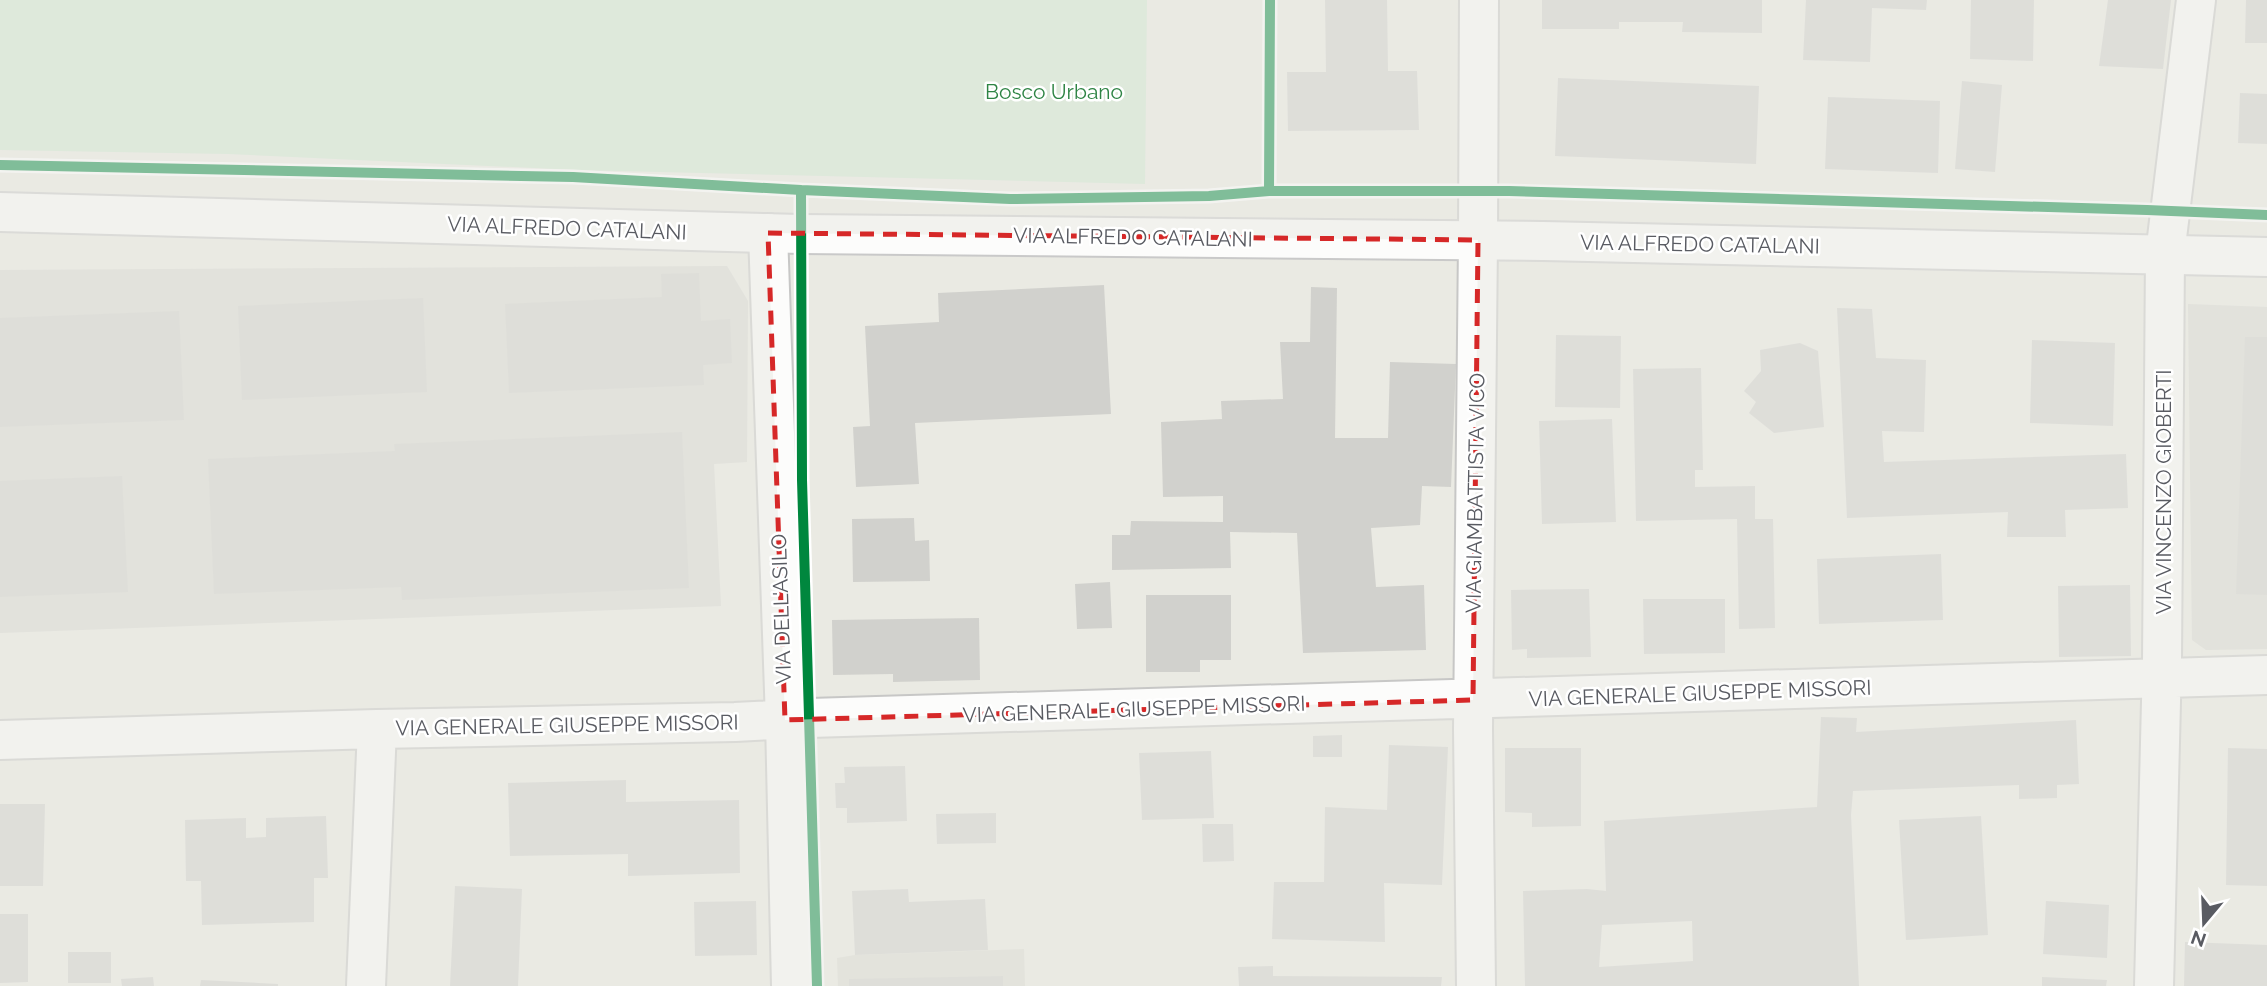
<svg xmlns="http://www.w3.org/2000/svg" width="2267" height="986" font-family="Raleway,sans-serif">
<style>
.industrial{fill:#d9d9d2}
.education{fill:#dcdcd2}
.green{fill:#d0e8d1}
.building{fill:#d1d1cd;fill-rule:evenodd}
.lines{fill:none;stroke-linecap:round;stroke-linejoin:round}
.street-casing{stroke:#c7c7c6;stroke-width:42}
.secondary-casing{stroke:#c9c9c9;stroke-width:42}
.street{stroke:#fcfcfb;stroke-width:38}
.secondary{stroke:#fcfcfb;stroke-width:38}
.cycleway-casing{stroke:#fff;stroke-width:15}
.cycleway{stroke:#00873e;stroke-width:10}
.marked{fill:none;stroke:#d62828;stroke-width:5;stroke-dasharray:14 9;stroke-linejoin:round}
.labels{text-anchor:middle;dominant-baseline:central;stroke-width:5;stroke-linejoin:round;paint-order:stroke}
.park-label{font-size:21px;fill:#2e8444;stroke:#fff}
.street-label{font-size:21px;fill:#595b62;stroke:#fff}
</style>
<rect width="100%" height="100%" fill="#eaeae3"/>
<path class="industrial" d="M 727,266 L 748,301 L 747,462 L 714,464 L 721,606 L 0,633 L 0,270 Z
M 2188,304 L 2267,307 L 2267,649 L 2206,650 L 2192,640 Z"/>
<path class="education" d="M 1024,949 L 1025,986 L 838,986 L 837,958 L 855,955 Z"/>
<path class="green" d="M 0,0 L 1147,0 L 1145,184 L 577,170 L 228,154 L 0,150 Z"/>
<path class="building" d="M 1325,0 L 1387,0 L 1388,71 L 1417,71 L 1419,130 L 1288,131 L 1287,72 L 1326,72 Z
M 1542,0 L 1762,0 L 1762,33 L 1682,32 L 1683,22 L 1619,22 L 1619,29 L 1542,29 Z
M 1806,0 L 1927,0 L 1926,10 L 1872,8 L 1870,62 L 1803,60 Z
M 1971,0 L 2034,0 L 2033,61 L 1970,59 Z
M 2108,0 L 2171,0 L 2163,69 L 2099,66 Z
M 2246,0 L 2267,0 L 2267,43 L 2245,43 Z
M 1558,78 L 1759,86 L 1756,164 L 1555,156 Z
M 1962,81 L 2002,85 L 1995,172 L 1955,169 Z
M 2240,93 L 2267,94 L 2267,144 L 2238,143 Z
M 1828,97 L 1940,101 L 1938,173 L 1825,169 Z
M 699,273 L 701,321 L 730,319 L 732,363 L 703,365 L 704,385 L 509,393 L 505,304 L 662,297 L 661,274 Z
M 1104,285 L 1111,414 L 915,423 L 919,484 L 856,487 L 853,427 L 870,426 L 865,326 L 939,322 L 938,293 Z
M 1311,287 L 1337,288 L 1335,438 L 1388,438 L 1390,362 L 1456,364 L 1451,487 L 1422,486 L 1420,525 L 1371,528 L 1376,587 L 1424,585 L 1426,650 L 1303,653 L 1297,533 L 1230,532 L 1231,568 L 1112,570 L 1112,535 L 1130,535 L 1131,521 L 1223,522 L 1223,496 L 1163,497 L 1161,422 L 1222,419 L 1221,401 L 1283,399 L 1280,342 L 1310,342 Z
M 423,298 L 427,392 L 242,400 L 238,306 Z
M 1837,308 L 1872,309 L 1876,358 L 1926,360 L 1924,432 L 1882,431 L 1884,462 L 2126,454 L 2128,508 L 2065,510 L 2066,537 L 2007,537 L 2008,512 L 1847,518 Z
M 179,311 L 184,420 L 0,427 L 0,318 Z
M 1556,335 L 1621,336 L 1620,408 L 1555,407 Z
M 2245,337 L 2267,337 L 2267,595 L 2236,594 Z
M 2032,340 L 2115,343 L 2113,426 L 2030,423 Z
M 1800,343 L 1818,351 L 1824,427 L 1774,433 L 1749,413 L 1756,402 L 1744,391 L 1761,371 L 1760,350 Z
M 1701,368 L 1703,470 L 1695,470 L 1695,487 L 1755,486 L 1755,519 L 1773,519 L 1775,628 L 1739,629 L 1737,519 L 1636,521 L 1633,369 Z
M 1612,419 L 1616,522 L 1542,524 L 1539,421 Z
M 682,432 L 689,588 L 402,600 L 401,587 L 214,594 L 208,459 L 395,451 L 394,444 Z
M 122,476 L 128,592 L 0,597 L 0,481 Z
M 914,518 L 915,541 L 929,540 L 930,581 L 853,582 L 852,519 Z
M 1941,554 L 1943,620 L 1819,624 L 1817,559 Z
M 1110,582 L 1112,628 L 1077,629 L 1075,584 Z
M 2130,585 L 2131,656 L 2059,657 L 2058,586 Z
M 1589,589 L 1591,657 L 1527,658 L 1527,649 L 1512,650 L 1511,590 Z
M 1146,595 L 1231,595 L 1231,660 L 1200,660 L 1200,672 L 1146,672 Z
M 1643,599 L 1725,599 L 1725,653 L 1644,654 Z
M 979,618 L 980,680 L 893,682 L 893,674 L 833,675 L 832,620 Z
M 1821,717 L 1857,718 L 1856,732 L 2076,720 L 2079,784 L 2057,785 L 2057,798 L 2019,799 L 2019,785 L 1853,791 L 1851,815 L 1859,986 L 1525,986 L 1523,891 L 1587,889 L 1606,891 L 1604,821 L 1817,807 ZM 1692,921 L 1693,961 L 1599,967 L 1602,925 Z
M 1342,735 L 1342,757 L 1313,757 L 1313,736 Z
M 1389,745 L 1448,747 L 1442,885 L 1384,883 L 1385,942 L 1272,939 L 1274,882 L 1324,882 L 1325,807 L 1387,810 Z
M 1505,748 L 1581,748 L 1581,826 L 1532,827 L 1532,813 L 1505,812 Z
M 2228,748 L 2267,749 L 2267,886 L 2226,885 Z
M 1211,751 L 1214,818 L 1142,820 L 1139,753 Z
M 905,766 L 907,821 L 847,823 L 847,808 L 836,808 L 835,783 L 845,783 L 844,767 Z
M 626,780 L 626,802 L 739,800 L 740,873 L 628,876 L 628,854 L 510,856 L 508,783 Z
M 0,804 L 45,804 L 43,886 L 0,886 Z
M 996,813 L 996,843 L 937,844 L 936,814 Z
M 326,816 L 328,878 L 314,878 L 314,922 L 202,925 L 201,881 L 186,881 L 185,820 L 246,818 L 246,838 L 266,837 L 266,818 Z
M 1981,816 L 1988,935 L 1906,940 L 1899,820 Z
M 1202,824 L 1233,824 L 1234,861 L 1203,862 Z
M 455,886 L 522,889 L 518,986 L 450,986 Z
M 908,889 L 909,902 L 985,899 L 988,950 L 855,955 L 852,891 Z
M 756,901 L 757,955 L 695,956 L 694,902 Z
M 2046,901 L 2109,905 L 2107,958 L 2043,954 Z
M 0,914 L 28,914 L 28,982 L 0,983 Z
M 2185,942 L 2267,945 L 2267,986 L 2184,986 Z
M 68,952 L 111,952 L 111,983 L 68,983 Z
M 1273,966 L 1273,976 L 1442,977 L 1441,986 L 1239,986 L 1238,967 Z
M 1003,976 L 1003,986 L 849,986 L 849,979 Z
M 153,977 L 154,986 L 122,986 L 121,979 Z
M 2042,977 L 2107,980 L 2106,986 L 2042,986 Z
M 201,980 L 278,984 L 278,986 L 200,986 Z"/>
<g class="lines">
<defs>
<path id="street" d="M 768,233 L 785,720 L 791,986
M 0,740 L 377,729 L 735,722 L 810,718 L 2267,675
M 366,986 L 377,729
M 1476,986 L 1473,729 L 1478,240 L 1479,0
M 2154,986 L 2162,661 L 2165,254 L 2196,0"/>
<path id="secondary" d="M 0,212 L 801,234 L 1543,241 L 2267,257"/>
</defs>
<use href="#street" class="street-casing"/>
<use href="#secondary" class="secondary-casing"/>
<use href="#street" class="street"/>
<use href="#secondary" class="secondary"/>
<defs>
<path id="cycleway" d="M 0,165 L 573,177 L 801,190 L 802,480 L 817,986
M 801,190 L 1010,199 L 1209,196 L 1269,191 L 1509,191 L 2147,210 L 2267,215
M 1269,191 L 1270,0"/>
</defs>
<use href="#cycleway" class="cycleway-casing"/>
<use href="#cycleway" class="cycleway"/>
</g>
<path d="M0 0H2267V986H0ZM 768,233 L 1478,240 L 1473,700 L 785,720 Z" fill="#eaeae3" fill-opacity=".55" fill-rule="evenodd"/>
<path class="marked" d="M 768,233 L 1478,240 L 1473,700 L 785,720 Z"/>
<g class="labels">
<g class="park-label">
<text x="1054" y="91">Bosco Urbano</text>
</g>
<g class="street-label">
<text transform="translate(567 228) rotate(2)">VIA ALFREDO CATALANI</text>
<text transform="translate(1133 237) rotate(1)">VIA ALFREDO CATALANI</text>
<text transform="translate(1700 244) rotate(1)">VIA ALFREDO CATALANI</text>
<text transform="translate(2163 492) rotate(-90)">VIA VINCENZO GIOBERTI</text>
<text transform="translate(1475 493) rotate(-89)">VIA GIAMBATTISTA VICO</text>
<text transform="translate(781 609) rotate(-92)">VIA DELL'ASILO</text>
<text transform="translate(1700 693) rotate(-2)">VIA GENERALE GIUSEPPE MISSORI</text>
<text transform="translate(1134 709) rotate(-2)">VIA GENERALE GIUSEPPE MISSORI</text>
<text transform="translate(567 725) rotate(-1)">VIA GENERALE GIUSEPPE MISSORI</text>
</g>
</g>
<g transform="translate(2204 923) rotate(199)" stroke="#ffffff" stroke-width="5" paint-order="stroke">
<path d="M0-5L12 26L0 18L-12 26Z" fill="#595b62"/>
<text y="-10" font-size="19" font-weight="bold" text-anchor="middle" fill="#595b62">N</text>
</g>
</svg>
